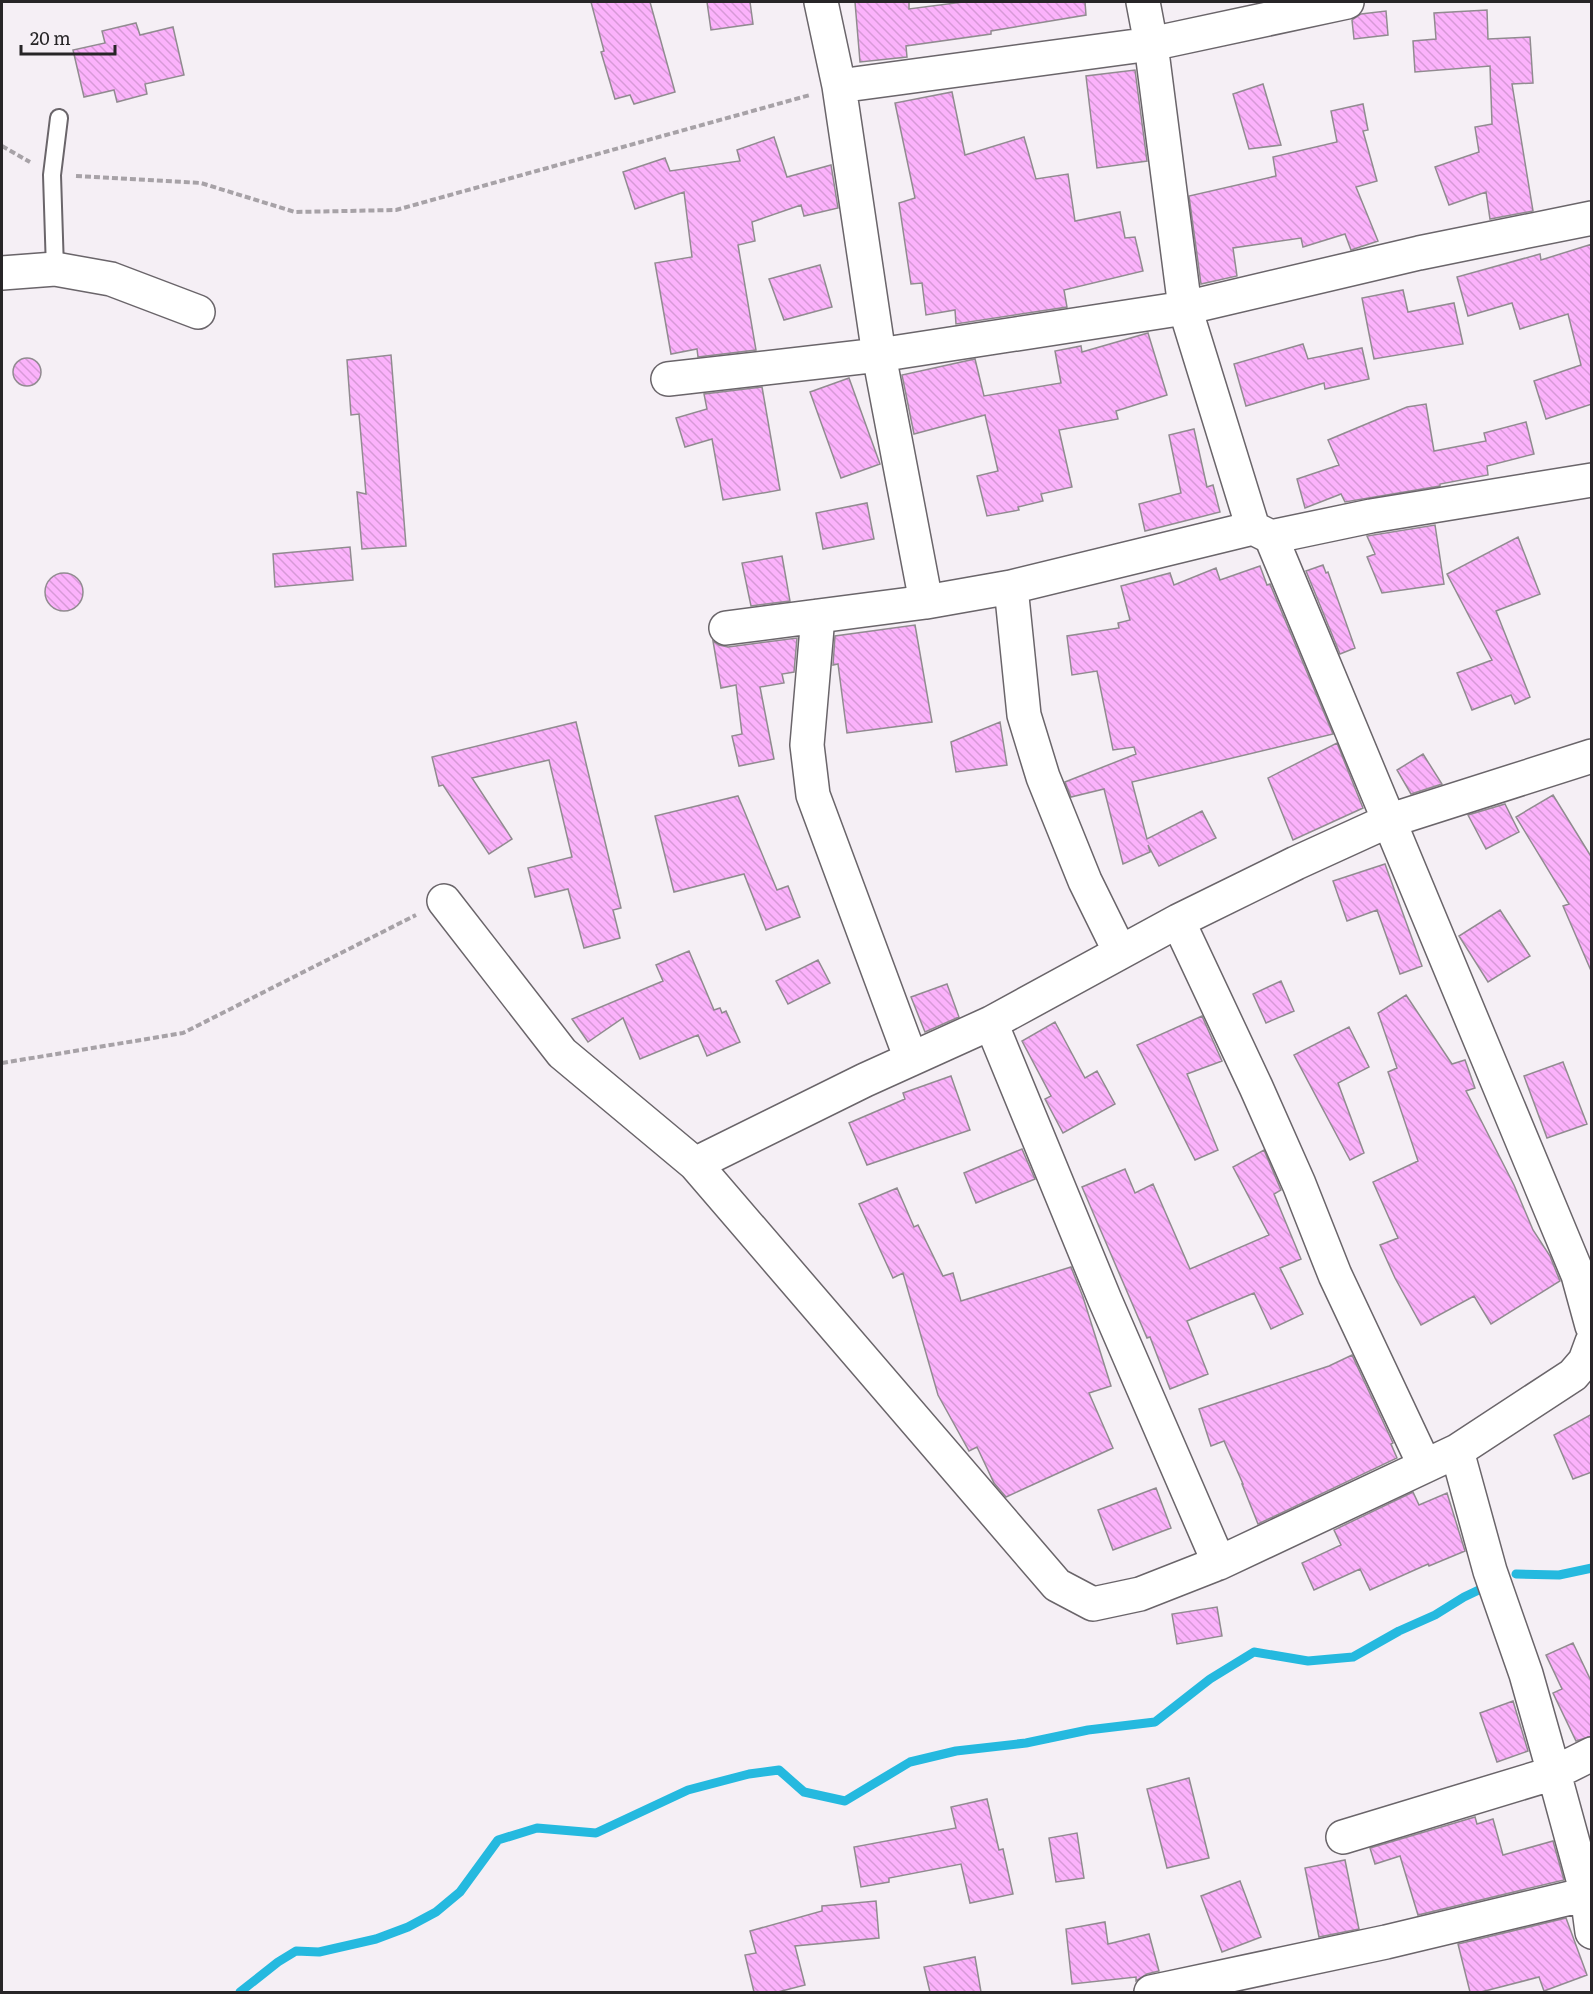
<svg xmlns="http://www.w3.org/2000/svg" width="1593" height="1994" font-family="Literata,serif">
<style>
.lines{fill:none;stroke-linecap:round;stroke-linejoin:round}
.stream{stroke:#25b9df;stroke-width:9}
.building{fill:url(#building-back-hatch);stroke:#918b90;stroke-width:1.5}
.lane-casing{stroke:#6a656a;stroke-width:20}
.street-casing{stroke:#6a656a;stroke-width:36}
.path{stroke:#a7a2a7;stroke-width:4;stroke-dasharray:6 3;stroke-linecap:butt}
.lane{stroke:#fff;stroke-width:16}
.street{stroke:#fff;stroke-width:33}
</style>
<defs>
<pattern id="building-back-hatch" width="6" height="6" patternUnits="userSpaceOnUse" patternTransform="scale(1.5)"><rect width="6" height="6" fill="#fbb2fb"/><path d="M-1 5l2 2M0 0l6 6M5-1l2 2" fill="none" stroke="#d799d7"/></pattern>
</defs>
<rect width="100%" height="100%" fill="#f5eff5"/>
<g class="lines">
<path class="stream" d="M 1516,1574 L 1559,1575 L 1592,1568
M 240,1992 L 278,1962 L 296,1951 L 319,1952 L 376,1939 L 408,1927 L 436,1912 L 460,1892 L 498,1840 L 537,1828 L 596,1833 L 688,1790 L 749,1774 L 779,1770 L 804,1792 L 845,1801 L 910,1762 L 956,1751 L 1026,1743 L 1088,1730 L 1155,1722 L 1210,1679 L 1254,1652 L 1308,1661 L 1353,1657 L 1399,1631 L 1435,1615 L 1464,1597 L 1483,1588"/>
</g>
<path class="building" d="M 591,2 L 650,2 L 675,92 L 634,104 L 630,95 L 615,99 L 601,52 L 604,51 Z
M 707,2 L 750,2 L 753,24 L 711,30 Z
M 855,2 L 909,2 L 909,9 L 963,2 L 1085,2 L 1086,15 L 991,31 L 991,34 L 906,46 L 907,57 L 860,62 Z
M 1487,10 L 1488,39 L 1530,37 L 1533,83 L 1512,84 L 1533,211 L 1490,219 L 1486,192 L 1449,205 L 1435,167 L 1479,152 L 1475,127 L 1492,124 L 1490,66 L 1415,72 L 1413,41 L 1436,39 L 1434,13 Z
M 1386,11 L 1388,35 L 1354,39 L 1352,20 L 1361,14 Z
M 136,23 L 140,35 L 173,27 L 184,75 L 145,84 L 147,94 L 117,102 L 114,90 L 84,97 L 73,50 L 105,43 L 102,31 Z
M 1135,70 L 1147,161 L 1097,168 L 1086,76 Z
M 1263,84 L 1281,145 L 1249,149 L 1233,94 Z
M 952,92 L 965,155 L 1024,137 L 1036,179 L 1068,174 L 1075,221 L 1120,212 L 1125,238 L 1135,237 L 1143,271 L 1064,290 L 1067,307 L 956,324 L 955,310 L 926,315 L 922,283 L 911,284 L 899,203 L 915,198 L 895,103 Z
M 1363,104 L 1368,130 L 1363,131 L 1377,181 L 1356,187 L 1378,241 L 1351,250 L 1345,234 L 1303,247 L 1301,238 L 1233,248 L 1237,276 L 1201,284 L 1189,196 L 1276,176 L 1273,157 L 1337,142 L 1331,111 Z
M 774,137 L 787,177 L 831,165 L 838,208 L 804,216 L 801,205 L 752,222 L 755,241 L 738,245 L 756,350 L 698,357 L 697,349 L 671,354 L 655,263 L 692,257 L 684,192 L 635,209 L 623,172 L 665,158 L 670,171 L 740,161 L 737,150 Z
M 1592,244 L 1592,404 L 1546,419 L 1534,381 L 1581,365 L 1568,314 L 1520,329 L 1512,303 L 1468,316 L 1457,277 L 1540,254 L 1541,260 Z
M 820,265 L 832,307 L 784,320 L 769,279 Z
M 1403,290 L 1408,312 L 1454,303 L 1463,344 L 1374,359 L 1362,298 Z
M 1148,333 L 1167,395 L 1116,411 L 1118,419 L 1059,430 L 1072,487 L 1041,494 L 1043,501 L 1018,507 L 1019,510 L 987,516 L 977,476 L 998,471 L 985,415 L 914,434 L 902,375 L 975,359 L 984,396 L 1061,383 L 1055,351 L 1081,346 L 1082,352 Z
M 1303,344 L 1308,359 L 1362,348 L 1369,379 L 1325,389 L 1324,383 L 1246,406 L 1234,364 Z
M 391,355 L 406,546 L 362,549 L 357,492 L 366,494 L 359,414 L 351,415 L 347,360 Z
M13 372a14 14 0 1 1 28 0a14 14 0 1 1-28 0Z
M 849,378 L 880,464 L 841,478 L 810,392 Z
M 762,387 L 780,490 L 723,500 L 712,439 L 685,447 L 676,418 L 707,409 L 704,394 Z
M 1426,404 L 1434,451 L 1486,441 L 1484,433 L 1526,422 L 1534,454 L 1487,466 L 1488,475 L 1440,484 L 1440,486 L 1345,502 L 1341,494 L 1305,508 L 1297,479 L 1339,465 L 1328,440 L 1407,407 Z
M 1194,429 L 1207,487 L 1213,485 L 1220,512 L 1145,531 L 1139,504 L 1181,493 L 1169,435 Z
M 867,503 L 874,539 L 823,549 L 816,513 Z
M 1435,525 L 1444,584 L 1382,593 L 1367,557 L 1375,554 L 1367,536 Z
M 1518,537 L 1540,594 L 1496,611 L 1530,697 L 1515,704 L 1511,695 L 1472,710 L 1457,673 L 1492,660 L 1447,574 Z
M 350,547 L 353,580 L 275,587 L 273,554 Z
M 782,556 L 790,601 L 751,606 L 742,563 Z
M 1323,565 L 1326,573 L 1328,572 L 1355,648 L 1340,654 L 1306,571 Z
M 1260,566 L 1267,585 L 1270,584 L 1333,734 L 1132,782 L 1147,839 L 1202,811 L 1216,838 L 1159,866 L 1148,845 L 1150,852 L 1123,864 L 1104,789 L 1071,797 L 1065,782 L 1136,754 L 1134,747 L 1113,750 L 1097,671 L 1072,675 L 1067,636 L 1119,628 L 1118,623 L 1130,620 L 1121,586 L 1170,573 L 1174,585 L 1216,568 L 1220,580 Z
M45 592a19 19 0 1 1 38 0a19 19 0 1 1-38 0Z
M 915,625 L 932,722 L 847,733 L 838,664 L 833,665 L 835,636 Z
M 797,638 L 794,672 L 782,674 L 784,683 L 760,687 L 774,759 L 739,766 L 732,736 L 742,734 L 736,685 L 721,688 L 713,641 L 719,645 L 728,647 Z
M 576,722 L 621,908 L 613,910 L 620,938 L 584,948 L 568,889 L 535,897 L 528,868 L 572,857 L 549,760 L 472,778 L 512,839 L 489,854 L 443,785 L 439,786 L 432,757 Z
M 1000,722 L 1007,765 L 956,772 L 951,742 Z
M 1337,743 L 1363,808 L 1293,840 L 1268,778 Z
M 1423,754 L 1442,784 L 1411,794 L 1397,770 Z
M 1553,795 L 1592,858 L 1592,973 L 1563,906 L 1569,904 L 1516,817 Z
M 738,796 L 777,890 L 788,886 L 800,917 L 766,930 L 744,874 L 674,892 L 655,816 Z
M 1505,804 L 1519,832 L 1486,849 L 1468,815 Z
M 1385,864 L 1422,966 L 1400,974 L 1377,910 L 1347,921 L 1333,881 Z
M 1500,910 L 1530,956 L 1488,982 L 1459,936 Z
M 689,951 L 714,1010 L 720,1008 L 722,1013 L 726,1011 L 740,1042 L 707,1056 L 698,1035 L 640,1059 L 623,1018 L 588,1042 L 572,1019 L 663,981 L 656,965 Z
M 818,960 L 830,983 L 788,1004 L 776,981 Z
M 1281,981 L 1294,1011 L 1266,1023 L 1253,994 Z
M 947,984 L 959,1017 L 925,1032 L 911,997 Z
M 1406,995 L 1452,1064 L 1465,1060 L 1475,1088 L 1466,1091 L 1514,1185 L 1533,1230 L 1550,1256 L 1560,1281 L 1491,1324 L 1474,1296 L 1421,1325 L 1395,1278 L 1380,1245 L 1398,1238 L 1373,1182 L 1418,1161 L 1388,1072 L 1397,1068 L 1378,1013 Z
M 1202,1016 L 1222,1061 L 1187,1074 L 1218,1150 L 1195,1160 L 1137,1045 Z
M 1055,1022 L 1085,1078 L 1097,1071 L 1115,1104 L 1063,1133 L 1045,1099 L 1051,1096 L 1022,1041 Z
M 1349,1027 L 1369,1067 L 1338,1083 L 1364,1153 L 1350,1160 L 1294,1055 Z
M 1563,1062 L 1587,1124 L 1547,1138 L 1524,1076 Z
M 951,1076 L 970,1130 L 867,1165 L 849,1123 L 905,1099 L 903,1093 Z
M 1022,1149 L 1035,1179 L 976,1203 L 964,1173 Z
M 1264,1150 L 1281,1190 L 1274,1194 L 1301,1259 L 1280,1268 L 1303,1314 L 1271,1329 L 1254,1293 L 1187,1321 L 1208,1374 L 1170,1389 L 1150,1337 L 1147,1338 L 1082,1187 L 1125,1169 L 1135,1193 L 1153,1184 L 1190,1269 L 1269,1235 L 1233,1167 Z
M 897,1188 L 914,1227 L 918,1225 L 943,1276 L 953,1273 L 961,1301 L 1071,1267 L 1083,1297 L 1111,1386 L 1089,1393 L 1113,1448 L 1006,1497 L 994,1483 L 977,1447 L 969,1451 L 938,1395 L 903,1273 L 893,1278 L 859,1204 Z
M 1352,1355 L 1393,1443 L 1391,1444 L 1397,1458 L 1258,1524 L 1242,1484 L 1243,1484 L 1224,1441 L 1211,1446 L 1199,1409 L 1329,1366 Z
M 1592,1414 L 1592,1472 L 1573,1479 L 1554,1435 Z
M 1156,1488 L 1171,1528 L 1113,1550 L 1098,1510 Z
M 1413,1492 L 1419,1505 L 1447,1493 L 1465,1551 L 1429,1566 L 1428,1564 L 1370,1590 L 1360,1569 L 1314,1590 L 1302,1563 L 1341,1545 L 1334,1530 Z
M 1217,1607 L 1222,1636 L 1177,1644 L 1172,1614 Z
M 1573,1643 L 1592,1683 L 1592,1736 L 1576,1741 L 1553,1693 L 1562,1689 L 1546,1655 Z
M 1513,1701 L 1528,1751 L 1497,1762 L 1480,1713 Z
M 1189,1778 L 1209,1858 L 1167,1868 L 1147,1789 Z
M 987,1799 L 999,1850 L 1003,1849 L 1013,1894 L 970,1903 L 961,1864 L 889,1878 L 889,1882 L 861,1887 L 854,1847 L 956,1828 L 951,1807 Z
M 1475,1817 L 1477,1824 L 1493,1819 L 1503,1855 L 1553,1841 L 1564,1880 L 1418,1915 L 1400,1856 L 1375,1864 L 1370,1848 Z
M 1077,1833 L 1084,1878 L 1056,1882 L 1049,1838 Z
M 1345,1860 L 1359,1929 L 1319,1937 L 1305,1868 Z
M 1240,1881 L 1261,1937 L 1222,1952 L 1201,1896 Z
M 876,1901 L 879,1938 L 795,1946 L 805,1985 L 778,1992 L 754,1992 L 745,1955 L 756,1953 L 750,1931 L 822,1911 L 822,1906 Z
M 1566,1918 L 1587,1975 L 1544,1991 L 1539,1977 L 1481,1992 L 1470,1992 L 1458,1944 Z
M 1105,1922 L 1108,1944 L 1149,1934 L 1159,1971 L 1147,1974 L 1136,1981 L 1136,1977 L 1072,1984 L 1066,1929 Z
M 975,1957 L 981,1992 L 930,1992 L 924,1967 Z"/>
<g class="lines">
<defs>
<path id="lane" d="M 55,269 L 52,175 L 59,118"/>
<path id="street" d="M 821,2 L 839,86 L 879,355 L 926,602 L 1011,587 L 1253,528 L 1271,537 L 1371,516 L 1592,480
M 1143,2 L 1151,44 L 1185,308 L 1253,528
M 839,86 L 1151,44 L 1347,2
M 2,273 L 55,269 L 111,279 L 198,312
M 668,379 L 879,355 L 1185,308 L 1419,253 L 1592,218
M 1271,537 L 1578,1275 L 1592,1326
M 1011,587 L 1024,715 L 1043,777 L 1085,881 L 1120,952
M 818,616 L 807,745 L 813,795 L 911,1059
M 726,628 L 926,602
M 444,901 L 562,1053 L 695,1164 L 1057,1585 L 1093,1604 L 1140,1594 L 1219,1563 L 1457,1451 L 1573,1375 L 1585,1361 L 1592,1342
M 1178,921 L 1256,1087 L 1299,1184 L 1335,1275 L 1425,1466
M 991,1023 L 1105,1300 L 1219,1563
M 695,1164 L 865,1080 L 991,1023 L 1178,921 L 1296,863 L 1388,821 L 1592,756
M 1457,1451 L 1490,1571 L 1526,1674 L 1554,1773 L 1587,1894 L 1592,1932
M 1343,1837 L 1554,1773 L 1592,1754
M 1151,1992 L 1386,1942 L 1587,1894"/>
</defs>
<use href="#lane" class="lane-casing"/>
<use href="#street" class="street-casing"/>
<path class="path" d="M 2,146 L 30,162
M 76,176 L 201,183 L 295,212 L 396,210 L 810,95
M 2,1063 L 183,1033 L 416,915"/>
<use href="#lane" class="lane"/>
<use href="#street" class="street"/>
</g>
<rect width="1593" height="1994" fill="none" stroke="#272527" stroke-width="6"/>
<path d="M21 45v9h94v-9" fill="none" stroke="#272527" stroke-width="3"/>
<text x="30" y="45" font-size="18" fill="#272527" stroke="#f5eff5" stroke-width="4.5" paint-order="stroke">20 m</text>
</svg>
